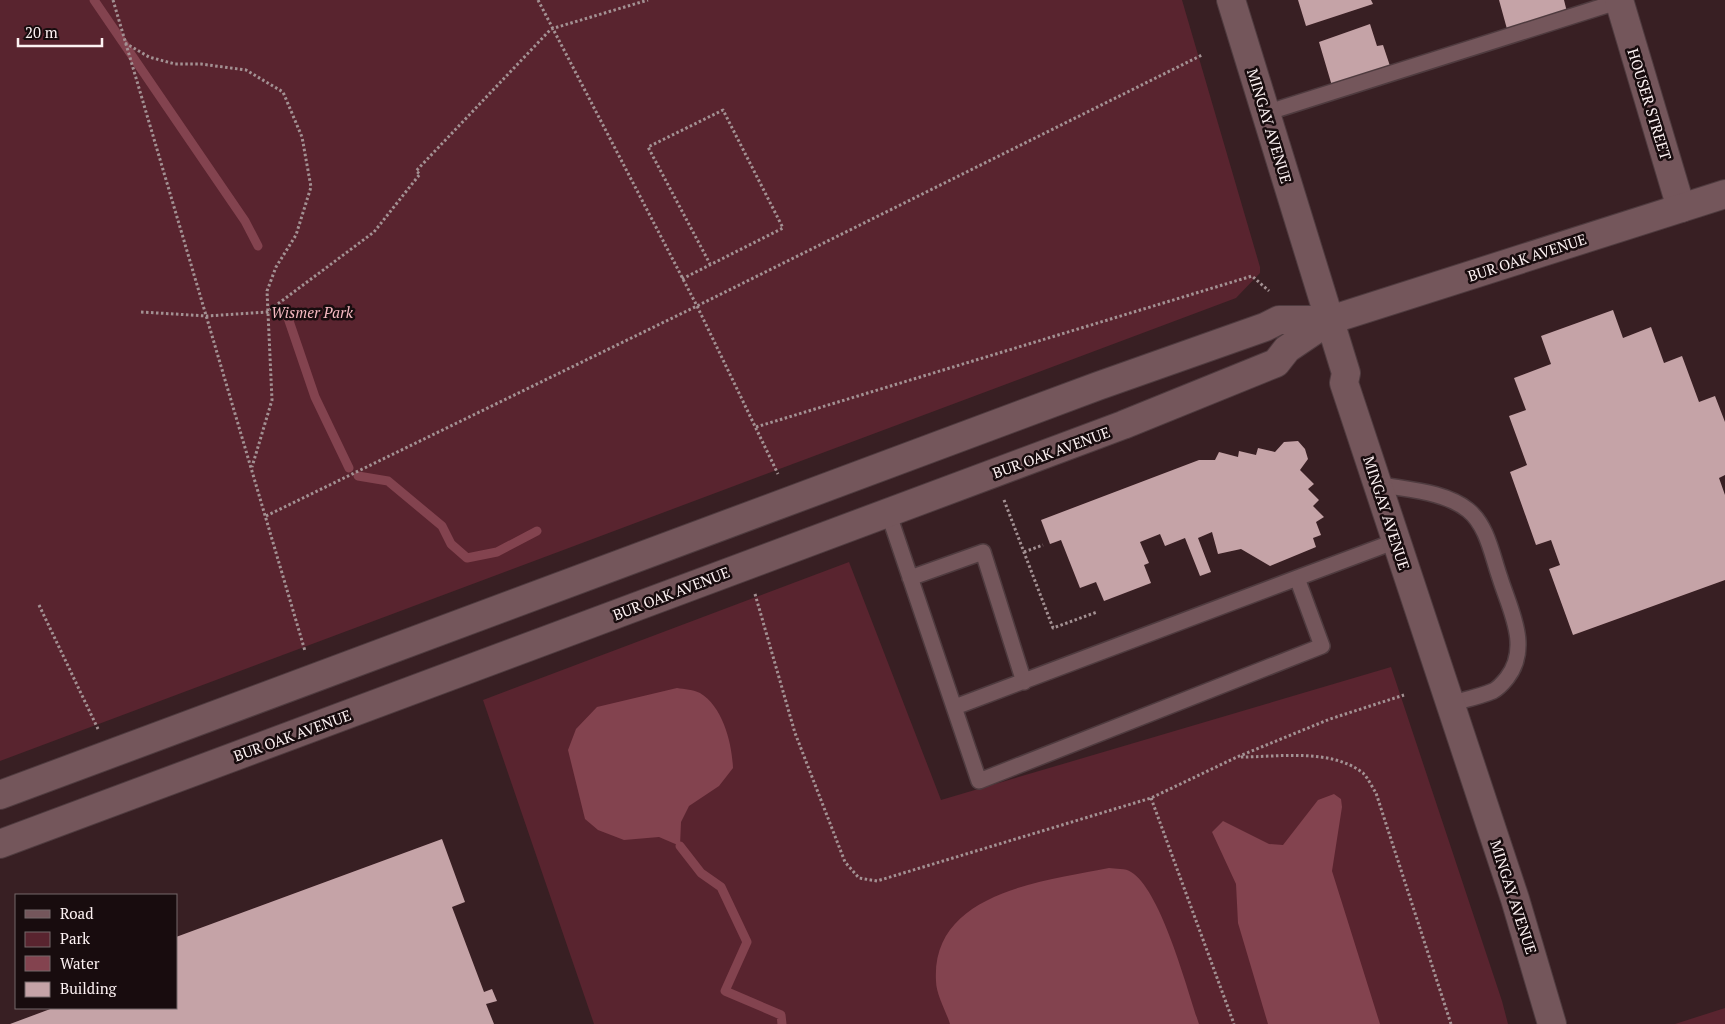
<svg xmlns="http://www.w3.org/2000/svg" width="1725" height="1024" font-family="'PT Serif',serif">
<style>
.green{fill:#59242f}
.water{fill:#83434f}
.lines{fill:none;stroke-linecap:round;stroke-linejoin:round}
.stream{stroke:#83434f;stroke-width:9}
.building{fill:#c5a3a7}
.service-casing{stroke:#4f3b3f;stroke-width:18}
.minor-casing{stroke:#4f3b3f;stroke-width:30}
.tertiary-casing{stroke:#4f3b3f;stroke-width:30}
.path{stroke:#a39193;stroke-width:3;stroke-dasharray:2.5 2.5;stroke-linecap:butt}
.service{stroke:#74565b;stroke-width:15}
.minor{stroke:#74565b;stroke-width:28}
.tertiary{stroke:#74565b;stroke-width:28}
.labels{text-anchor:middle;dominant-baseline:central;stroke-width:5;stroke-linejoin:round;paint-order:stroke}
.street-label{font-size:15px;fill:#fdf2f3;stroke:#180c0e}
.park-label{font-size:15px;font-style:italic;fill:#f5b9c1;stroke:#180c0e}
</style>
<rect width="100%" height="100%" fill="#381f23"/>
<path class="green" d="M 0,0 L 1182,0 L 1260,267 L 1260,273 L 1236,298 L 0,761 Z
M 849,562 L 941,800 L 1391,667 L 1502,1001 L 1508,1024 L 594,1024 L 483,700 Z
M 1725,1008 L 1725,1024 L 1675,1024 Z"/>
<path class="water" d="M 677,688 C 684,689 694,690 700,693 C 723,707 732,743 733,768 L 719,786 L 689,806 L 681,822 L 680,846 L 659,837 L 624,840 L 598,830 L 585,819 L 568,750 L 576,729 L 597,707 Z
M 1334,794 L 1341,799 L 1342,807 L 1332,871 L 1380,1024 L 1268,1024 L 1238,923 L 1236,884 L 1212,832 L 1223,821 L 1269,844 L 1283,845 L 1318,800 Z
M 1109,868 C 1115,869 1126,868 1131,872 C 1161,890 1187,989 1199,1024 L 950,1024 C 946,1011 936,994 936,981 C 931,892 1044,881 1109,868 Z"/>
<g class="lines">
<path class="stream" d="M 94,0 L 245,221 L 258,246
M 287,315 L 315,397 L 349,468
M 358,476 L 388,481 L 442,526 L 451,544 L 467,558 L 497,552 L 537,531
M 680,846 L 701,873 L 721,887 L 747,942 L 725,991 L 781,1015 L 782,1024"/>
</g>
<path class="building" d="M 1298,0 L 1371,0 L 1373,4 L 1306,26 Z
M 1499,0 L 1564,0 L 1567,12 L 1507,29 Z
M 1370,24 L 1377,46 L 1383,45 L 1390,66 L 1332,86 L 1319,42 Z
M 1613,310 L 1623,338 L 1651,327 L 1664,363 L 1682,356 L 1699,402 L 1715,396 L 1725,422 L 1725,475 L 1719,478 L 1725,495 L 1725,580 L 1573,635 L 1549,569 L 1560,565 L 1551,540 L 1536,545 L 1510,472 L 1527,465 L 1509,416 L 1526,410 L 1514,378 L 1551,364 L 1541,336 Z
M 1298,441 L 1305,449 L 1308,459 L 1300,470 L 1314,484 L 1308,489 L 1319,500 L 1313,506 L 1324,517 L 1316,522 L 1321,535 L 1313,538 L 1316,547 L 1270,566 L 1241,549 L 1218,554 L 1212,532 L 1198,538 L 1211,572 L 1200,576 L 1185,538 L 1165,546 L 1160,534 L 1140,542 L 1149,563 L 1144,565 L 1151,583 L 1104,601 L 1096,582 L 1080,588 L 1061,540 L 1050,544 L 1041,520 L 1199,460 L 1215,460 L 1219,452 L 1238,457 L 1239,451 L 1256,455 L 1258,448 L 1275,452 L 1284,442 Z
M 442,839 L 465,902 L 452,907 L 484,992 L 492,989 L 497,1001 L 486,1004 L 494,1024 L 10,1024 L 53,1008 L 176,1008 L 176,937 Z"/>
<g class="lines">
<defs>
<path id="service" d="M 1266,113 L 1623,0
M 1377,484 C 1407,490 1444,491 1468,510 C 1487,525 1492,555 1500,578 C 1510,610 1531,647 1507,678 C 1503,683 1499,688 1493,691 C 1479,697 1463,700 1449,704
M 888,512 L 979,781 L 1322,646 L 1297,578 L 1396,541
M 910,578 L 983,552 L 1024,682
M 955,707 L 1297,578"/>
<path id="minor" d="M 1619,0 L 1681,208"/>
<path id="tertiary" d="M 1231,0 L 1346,373 L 1344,383 L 1515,899 L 1552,1024
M 0,795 L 1098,386 L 1265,327 L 1279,320 L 1330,320
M 0,844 L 1123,425 L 1276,363 L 1287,349 L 1330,320 L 1725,194"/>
</defs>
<use href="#service" class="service-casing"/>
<use href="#minor" class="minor-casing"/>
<use href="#tertiary" class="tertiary-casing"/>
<path class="path" d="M 113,0 L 305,651
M 538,0 L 697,306 L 778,474
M 125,43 L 149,57 L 175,64 L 201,64 L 246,70 L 283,92 L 302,137 L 311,187 L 296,235 L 276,267 L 267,291 L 272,400 L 252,467
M 682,279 L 783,228 L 723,110 L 648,147 L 710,264
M 141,312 L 207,316 L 267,312 L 374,232 L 420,174 L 416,171 L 551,29 L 648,0
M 756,427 L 1252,276 L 1269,291
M 1004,500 L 1053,628 L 1097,612
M 266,516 L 697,306 L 1202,55
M 1024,552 L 1043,545
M 755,594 L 795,733 L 845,862 L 859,878 L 877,881 L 1151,798 L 1237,757 L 1330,719 L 1404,695
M 39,605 L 98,729
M 1241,757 C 1278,757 1331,748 1363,773 C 1368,778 1372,787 1376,793 L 1451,1024
M 1151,798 L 1234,1024"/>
<use href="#service" class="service"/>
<use href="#minor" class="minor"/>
<use href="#tertiary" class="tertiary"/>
</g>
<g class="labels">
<g class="street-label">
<text transform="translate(1650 104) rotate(73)">HOUSER STREET</text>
<text transform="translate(1270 126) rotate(73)">MINGAY AVENUE</text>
<text transform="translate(1527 257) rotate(-18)">BUR OAK AVENUE</text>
<text transform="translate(1051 452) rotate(-20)">BUR OAK AVENUE</text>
<text transform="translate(1387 513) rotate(72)">MINGAY AVENUE</text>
<text transform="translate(671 593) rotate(-21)">BUR OAK AVENUE</text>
<text transform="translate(292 735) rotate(-20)">BUR OAK AVENUE</text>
<text transform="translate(1514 897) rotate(72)">MINGAY AVENUE</text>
</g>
<g class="park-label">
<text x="312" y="312">Wismer Park</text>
</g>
</g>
<rect x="15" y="894" width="162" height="115" fill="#180c0e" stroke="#74686a"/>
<rect x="25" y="910" width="25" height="8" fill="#74565b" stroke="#74686a"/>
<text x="60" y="919" font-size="15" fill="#fdf2f3">Road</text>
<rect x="25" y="932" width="25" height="15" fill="#59242f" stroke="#74686a"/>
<text x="60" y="944" font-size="15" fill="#fdf2f3">Park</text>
<rect x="25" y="956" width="25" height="15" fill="#83434f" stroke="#74686a"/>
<text x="60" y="969" font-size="15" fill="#fdf2f3">Water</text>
<rect x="25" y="982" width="25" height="15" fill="#c5a3a7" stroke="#74686a"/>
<text x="60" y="994" font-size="15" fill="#fdf2f3">Building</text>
<path d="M18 38v8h84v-8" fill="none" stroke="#fdf2f3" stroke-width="2.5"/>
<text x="25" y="38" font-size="15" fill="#fdf2f3" stroke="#180c0e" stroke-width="4" paint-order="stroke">20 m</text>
</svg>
